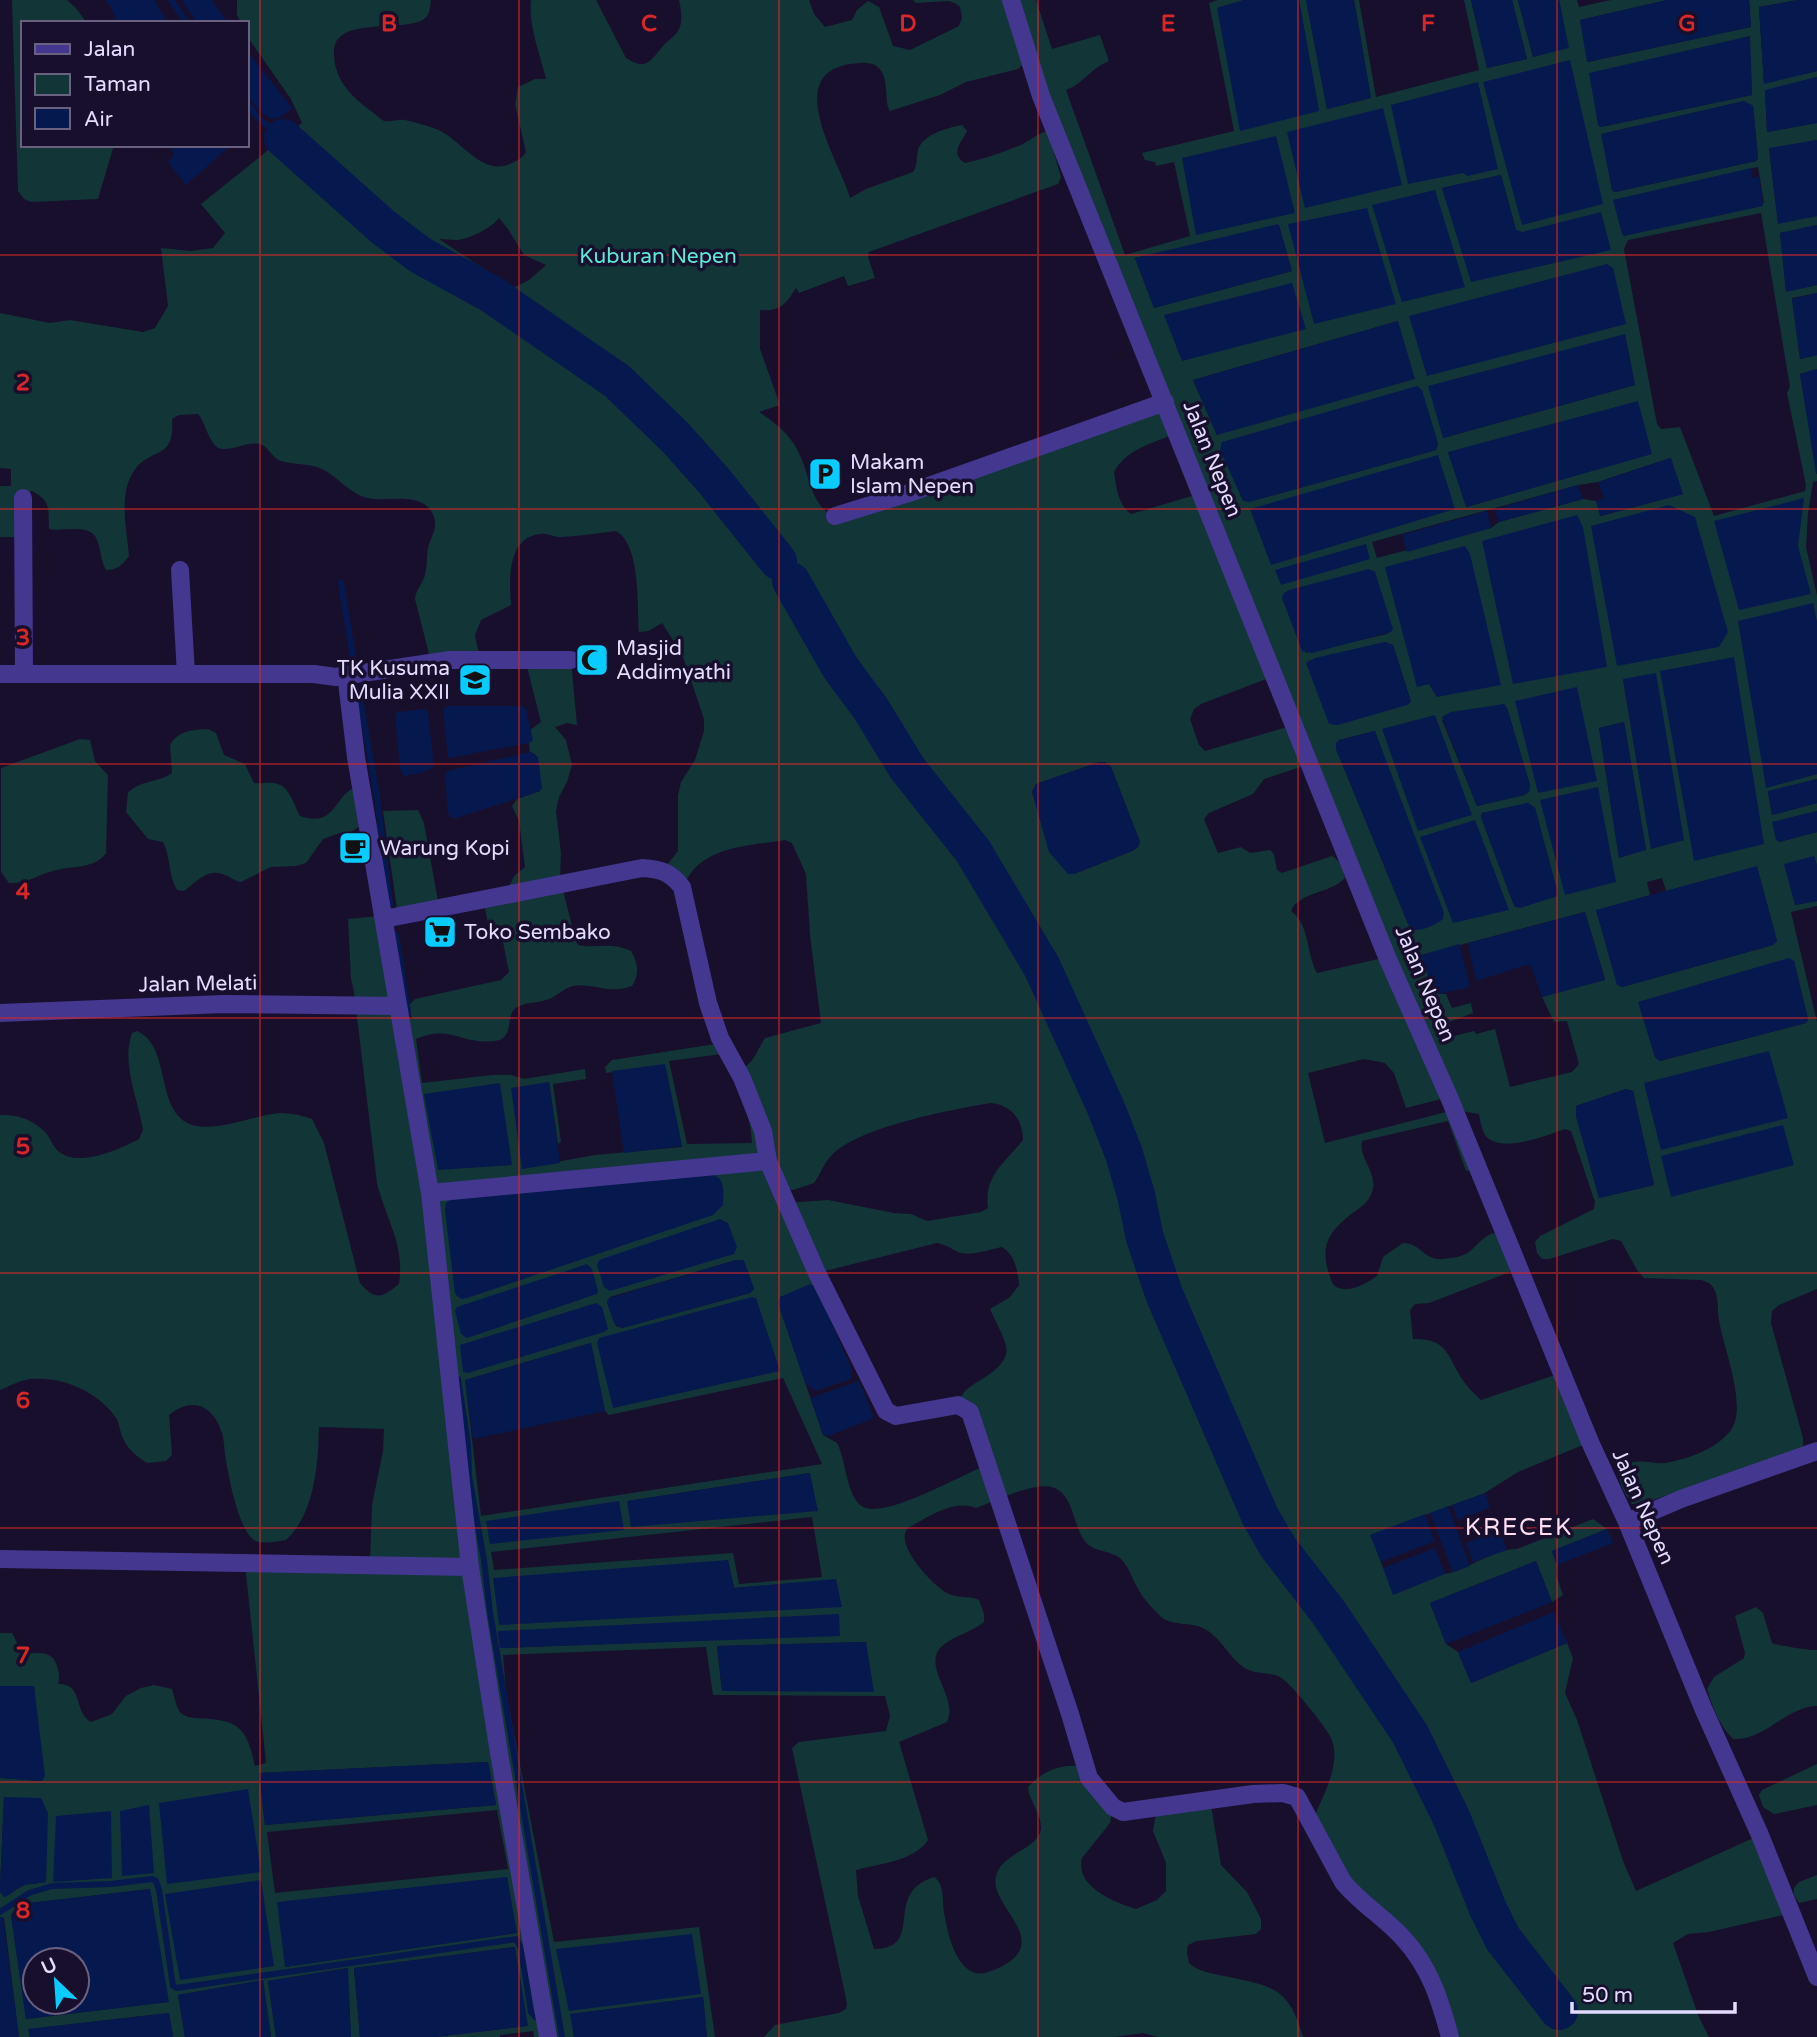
<svg xmlns="http://www.w3.org/2000/svg" width="1817" height="2037" font-family="'Varela Round',sans-serif">
<style>
.green{fill:#123538;fill-rule:evenodd}
.water{fill:#06194f;fill-rule:evenodd}
.lines{fill:none;stroke-linecap:round;stroke-linejoin:round}
.stream{stroke:#06194f;stroke-width:6}
.river{stroke:#06194f;stroke-width:38}
.minor{stroke:#443790;stroke-width:18}
.grid{fill:none;stroke:#d62828;stroke-width:2;stroke-opacity:0.55}
.labels{text-anchor:middle;dominant-baseline:central;stroke-width:7;stroke-linejoin:round;paint-order:stroke}
.park-label{font-size:21px;fill:#5cead7;stroke:#180f2d}
.street-label{font-size:21px;fill:#e4dcff;stroke:#180f2d}
.poi-label{font-size:21px;fill:#e4dcff;stroke:#180f2d;text-anchor:start}
.quarter-label{font-size:24px;letter-spacing:2px;fill:#ffdeef;stroke:#180f2d}
.grid-label{font-size:23px;text-anchor:middle;font-weight:bold;fill:#d62828;stroke:#180f2d;stroke-width:7;stroke-linejoin:round;paint-order:stroke}
</style>
<rect width="100%" height="100%" fill="#180f2d"/>
<path class="green" d="M 12,0 L 67,0 L 75,7 L 87,23 L 23,23 L 23,145 L 114,145 L 98,199 L 31,202 L 24,199 L 18,191 Z
M 237,0 L 431,0 C 430,6 430,16 424,19 C 401,34 331,14 334,55 C 335,81 352,97 371,111 C 375,114 380,119 384,121 C 391,122 399,119 405,120 C 414,122 428,126 436,129 C 462,139 483,180 514,162 C 520,159 523,157 526,152 L 515,104 L 518,87 L 535,79 L 546,79 C 540,54 528,25 531,0 L 596,0 L 626,58 C 647,71 650,61 663,46 C 668,40 676,36 679,29 C 683,21 681,9 679,0 L 809,0 L 814,14 L 825,27 L 852,20 L 857,10 L 868,1 L 879,7 L 893,46 L 910,50 L 959,26 L 962,18 L 960,7 L 955,3 L 948,1 L 916,3 L 913,0 L 1007,0 L 1024,63 L 1018,69 L 966,82 L 940,95 L 890,111 C 886,104 887,98 886,90 C 885,61 869,60 845,65 C 784,79 841,164 850,198 L 866,189 L 913,172 C 918,164 916,159 918,150 C 923,134 947,128 962,125 L 967,131 C 962,142 949,153 965,163 C 985,159 1004,152 1023,144 C 1032,139 1038,133 1048,131 L 1061,177 L 1058,184 L 869,252 L 868,257 L 875,278 L 848,286 L 844,276 L 799,293 L 796,288 C 786,304 780,312 760,310 L 760,349 L 780,405 L 759,412 C 778,424 794,438 802,460 C 809,477 812,501 828,513 L 1165,402 L 1011,0 L 1036,0 L 1052,49 L 1100,35 L 1109,61 C 1091,68 1083,84 1066,90 L 1125,255 L 1190,236 L 1174,162 L 1156,166 L 1155,162 L 1145,160 L 1142,153 L 1234,131 L 1209,3 L 1218,0 L 1244,0 L 1217,8 L 1319,111 L 1299,0 L 1306,0 L 1327,109 L 1371,98 L 1354,0 L 1359,0 L 1376,97 L 1479,70 L 1464,0 L 1471,0 L 1487,68 L 1527,59 L 1512,0 L 1518,0 L 1533,57 L 1568,47 L 1559,0 L 1577,0 L 1579,7 L 1611,0 L 1667,0 L 1580,20 L 1588,62 L 1751,27 L 1749,0 L 1798,0 L 1759,7 L 1764,83 L 1817,71 L 1817,77 L 1765,91 L 1767,132 L 1817,123 L 1817,140 L 1769,149 L 1778,223 L 1817,216 L 1817,225 L 1780,233 L 1786,291 L 1817,285 L 1817,293 L 1792,298 L 1800,359 L 1817,355 L 1817,369 L 1800,374 L 1817,474 L 1817,481 L 1813,482 L 1808,513 L 1806,547 L 1817,596 L 1817,623 L 1813,604 L 1766,787 L 1817,774 L 1817,779 L 1768,792 L 1772,815 L 1817,803 L 1817,811 L 1773,822 L 1779,842 L 1817,832 L 1817,866 L 1814,856 L 1795,905 L 1817,901 L 1817,906 L 1791,912 L 1817,1022 L 1817,1289 L 1779,1305 L 1772,1311 L 1771,1323 L 1803,1438 L 1803,1446 L 1793,1453 L 1638,1505 L 1632,1504 C 1623,1491 1608,1468 1633,1462 C 1643,1460 1655,1464 1665,1463 C 1688,1459 1717,1449 1731,1430 C 1748,1406 1723,1347 1719,1320 C 1717,1310 1719,1297 1714,1289 C 1711,1283 1707,1282 1701,1280 L 1644,1278 L 1637,1270 L 1621,1241 L 1613,1239 L 1549,1259 L 1542,1259 L 1537,1253 L 1535,1242 L 1540,1236 L 1594,1209 L 1595,1202 L 1571,1131 L 1565,1129 C 1547,1135 1500,1155 1485,1135 C 1482,1130 1480,1120 1479,1114 L 1455,1110 L 1478,1169 L 1466,1171 L 1448,1121 L 1362,1141 C 1358,1158 1379,1174 1372,1192 C 1368,1204 1359,1208 1350,1215 C 1325,1235 1320,1249 1331,1280 C 1334,1288 1339,1289 1348,1289 C 1358,1288 1368,1282 1377,1276 L 1383,1257 L 1403,1243 C 1419,1244 1420,1253 1433,1258 C 1438,1260 1444,1259 1450,1258 C 1475,1256 1473,1242 1493,1233 L 1497,1235 L 1510,1266 L 1510,1272 L 1429,1303 L 1415,1304 L 1410,1310 L 1413,1339 C 1447,1338 1447,1355 1462,1379 C 1467,1387 1474,1393 1481,1400 L 1561,1373 L 1590,1442 L 1518,1472 L 1485,1493 L 1371,1535 L 1383,1568 C 1401,1570 1433,1577 1450,1573 C 1473,1567 1490,1550 1517,1549 L 1593,1519 L 1607,1529 L 1552,1551 L 1557,1565 L 1556,1575 L 1563,1595 L 1552,1602 L 1536,1561 L 1430,1603 L 1446,1644 L 1458,1652 L 1471,1683 L 1567,1643 L 1573,1658 L 1565,1693 L 1577,1720 L 1623,1861 L 1636,1891 L 1760,1835 L 1783,1915 L 1709,1932 L 1688,1934 L 1673,1943 L 1698,2015 L 1709,2037 L 1450,2037 L 1423,1966 L 1352,1893 L 1314,1817 C 1324,1794 1343,1760 1330,1736 C 1324,1725 1288,1679 1278,1676 C 1266,1672 1253,1674 1243,1667 C 1228,1656 1221,1638 1205,1629 C 1191,1621 1172,1627 1160,1616 C 1152,1608 1142,1597 1137,1587 C 1132,1578 1128,1566 1121,1559 C 1109,1549 1093,1553 1084,1540 C 1073,1525 1074,1494 1052,1487 C 1034,1482 994,1501 976,1508 C 952,1499 929,1517 908,1528 C 893,1543 932,1585 947,1593 C 957,1599 969,1595 979,1600 L 984,1614 L 984,1622 C 971,1633 951,1636 940,1648 C 923,1668 959,1698 947,1722 L 899,1742 L 928,1840 C 915,1861 878,1864 856,1870 L 858,1896 L 874,1949 C 927,1948 881,1894 934,1877 C 945,1885 942,1899 944,1912 C 947,1930 953,1959 969,1970 C 978,1976 985,1973 994,1970 C 1059,1943 988,1907 996,1876 C 1002,1852 1041,1849 1041,1827 C 1041,1813 1029,1801 1028,1787 C 1040,1773 1059,1764 1078,1766 L 1113,1807 L 1110,1823 L 1082,1858 C 1074,1886 1115,1903 1136,1909 L 1157,1900 L 1166,1891 L 1166,1863 L 1153,1831 L 1156,1814 L 1210,1800 L 1221,1865 L 1247,1892 L 1261,1919 L 1261,1929 L 1256,1934 L 1197,1941 L 1188,1945 L 1187,1953 L 1189,1963 C 1199,1972 1211,1973 1224,1976 C 1271,1986 1289,1986 1303,2037 L 1158,2037 L 1143,2033 L 1114,2037 L 764,2037 L 775,2025 L 839,2013 L 846,2009 L 847,2003 L 792,1748 L 799,1742 L 886,1731 L 890,1716 L 885,1696 L 713,1695 L 706,1647 L 503,1655 L 506,1692 L 554,1942 L 699,1927 L 715,2037 L 707,2037 L 703,1997 L 571,2014 L 574,2037 L 534,2037 L 533,2031 L 500,2035 L 500,2037 L 435,2037 L 527,2026 L 514,1947 L 354,1968 L 360,2037 L 351,2037 L 347,1968 L 268,1981 L 276,2037 L 271,2037 L 263,1980 L 178,1995 L 185,2037 L 173,2037 L 169,2013 L 29,2029 L 30,2037 L 19,2037 L 4,1918 L 0,1917 L 0,1892 L 4,1897 L 26,1884 L 36,1884 L 4,1797 L 0,1887 L 0,1778 L 41,1781 L 34,1686 L 0,1686 L 0,1633 L 12,1633 L 22,1652 C 36,1655 52,1648 57,1666 C 59,1673 60,1678 58,1684 C 84,1683 73,1712 91,1722 L 112,1714 L 126,1696 L 141,1688 L 154,1685 L 172,1689 C 174,1696 176,1705 179,1711 C 183,1716 188,1717 194,1718 C 236,1720 246,1723 255,1766 L 266,1763 L 245,1564 L 370,1563 L 372,1505 L 383,1451 L 384,1429 L 319,1427 C 318,1465 315,1513 286,1540 C 277,1541 262,1545 254,1540 C 238,1529 228,1474 225,1454 C 224,1447 224,1439 222,1433 C 213,1405 192,1396 169,1415 L 172,1455 L 166,1461 L 147,1463 C 138,1457 128,1450 124,1440 C 120,1434 120,1426 117,1419 C 99,1392 63,1376 31,1379 C 20,1380 10,1386 0,1390 L 0,1115 C 16,1114 33,1119 45,1132 C 50,1137 52,1145 57,1150 C 76,1169 118,1150 139,1139 L 143,1130 C 138,1099 121,1064 132,1033 L 137,1031 C 170,1046 156,1101 184,1121 C 206,1137 253,1115 280,1113 C 291,1113 301,1115 312,1119 L 324,1143 L 360,1283 C 375,1301 382,1298 399,1284 C 405,1244 386,1220 377,1183 L 354,992 L 351,979 L 348,919 L 378,916 L 400,1019 L 413,1019 L 407,1007 L 415,999 L 501,980 L 509,972 L 502,937 L 498,932 L 491,931 L 489,929 L 483,899 L 508,889 L 514,876 L 525,867 L 519,821 L 512,806 L 517,799 L 540,791 L 535,754 L 530,752 L 529,743 L 532,740 L 530,730 L 541,722 L 525,659 L 571,660 L 577,725 L 567,723 L 555,727 L 566,740 L 572,765 L 567,782 L 559,797 L 556,811 L 561,853 L 560,879 L 576,941 L 578,945 C 596,949 610,941 631,951 C 638,963 640,974 632,986 C 608,995 592,982 573,986 C 564,988 557,996 549,999 C 539,1003 526,1002 517,1007 C 504,1015 516,1038 495,1041 C 461,1045 450,1024 416,1039 L 422,1083 L 492,1075 L 511,1075 L 524,1079 L 585,1069 L 586,1079 L 553,1084 L 561,1142 L 558,1144 L 549,1082 L 523,1168 L 595,1155 L 682,1147 L 665,1065 L 606,1073 L 605,1067 L 612,1060 L 722,1043 L 739,1071 C 757,1060 755,1053 765,1038 L 821,1023 L 810,935 L 806,874 L 792,843 L 785,840 C 756,845 718,845 695,868 C 690,873 686,881 682,887 L 663,870 L 678,851 L 678,795 L 681,782 L 695,760 L 704,731 L 704,719 L 682,654 L 662,623 L 648,631 L 639,632 C 637,605 641,545 616,531 C 598,533 580,536 562,537 C 555,538 548,533 541,534 C 507,536 509,581 511,605 L 481,620 L 475,635 L 480,659 L 431,662 L 415,599 C 416,590 420,587 423,580 C 428,571 426,558 428,548 C 430,538 438,529 434,517 C 424,489 388,503 367,498 C 349,493 338,477 322,469 C 309,463 294,465 281,461 C 272,458 269,447 260,444 C 246,441 232,452 218,448 C 206,437 206,423 198,414 L 179,415 L 172,419 C 175,462 151,446 134,471 C 118,494 127,530 129,556 C 122,565 118,570 106,570 C 100,560 101,545 95,536 C 86,524 62,532 49,529 C 48,510 52,501 32,491 L 26,493 L 23,537 L 0,537 L 0,486 L 11,486 L 11,469 L 0,468 L 0,313 L 50,323 L 70,320 L 143,332 L 155,328 L 168,306 L 161,248 L 191,251 L 213,248 L 225,233 L 201,204 L 302,123 L 291,99 L 249,39 L 247,23 L 241,23 L 237,15 ZM 1749,36 L 1752,95 L 1601,127 L 1598,125 ZM 1744,101 L 1753,106 L 1758,158 L 1756,161 L 1615,192 L 1612,190 L 1602,134 ZM 1758,167 L 1764,203 L 1614,200 ZM 1501,175 L 1516,230 L 1522,232 L 1472,282 L 1442,188 ZM 1761,213 L 1790,387 L 1787,393 L 1806,485 L 1805,491 L 1714,516 L 1680,427 L 1661,429 L 1657,424 L 1624,249 L 1628,240 ZM 499,218 L 508,229 L 524,255 L 546,265 L 529,280 L 509,290 L 506,284 L 439,239 C 444,239 451,240 457,240 C 469,239 492,228 499,218 ZM 1279,225 L 1292,271 L 1154,308 L 1135,258 ZM 1398,321 L 1217,435 L 1193,380 ZM 1625,334 L 1635,385 L 1443,438 ZM 1169,436 L 1192,496 L 1131,514 C 1118,505 1116,486 1114,472 C 1125,451 1148,445 1169,436 ZM 1438,443 L 1436,450 L 1249,502 ZM 1448,452 L 1652,453 L 1467,507 ZM 1670,458 L 1683,494 L 1601,516 L 1596,501 L 1583,499 L 1499,522 L 1491,528 L 1377,558 L 1372,542 L 1578,485 L 1598,482 ZM 1714,521 L 1798,534 L 1798,546 ZM 1470,554 L 1437,697 L 1429,684 L 1417,686 ZM 1373,570 L 1392,629 L 1387,634 L 1305,653 ZM 1385,642 L 1393,645 L 1411,702 L 1308,661 ZM 1274,676 L 1294,725 L 1205,751 L 1199,745 L 1190,719 L 1194,709 L 1201,704 ZM 1623,679 L 1684,840 L 1651,848 ZM 1504,704 L 1507,708 L 1530,785 L 1529,792 L 1524,795 L 1477,806 L 1442,720 ZM 1624,722 L 1646,849 L 1619,858 L 1599,728 ZM 1375,731 L 1409,926 L 1336,749 L 1339,740 ZM 1099,762 L 1105,762 L 1111,767 L 1140,842 L 1138,847 L 1132,851 L 1074,874 L 1032,792 L 1036,784 ZM 1310,764 L 1387,957 L 1317,973 C 1306,953 1310,925 1291,911 C 1299,891 1331,894 1345,878 C 1343,869 1340,860 1332,856 L 1282,873 L 1277,870 L 1274,854 L 1270,850 L 1250,853 L 1241,847 L 1218,853 L 1204,819 L 1209,813 L 1253,794 L 1264,779 ZM 1528,803 L 1535,808 L 1558,894 L 1555,897 L 1513,903 L 1481,817 L 1482,813 ZM 1757,867 L 1777,941 L 1773,945 L 1622,987 L 1596,911 L 1650,895 L 1647,882 L 1662,878 L 1666,891 ZM 1585,912 L 1605,979 L 1542,997 L 1554,1022 L 1567,1021 L 1579,1064 L 1572,1072 L 1510,1087 L 1495,1029 L 1476,1034 L 1474,1031 L 1454,1036 L 1449,1022 L 1473,1013 L 1471,1003 L 1452,1008 L 1446,994 L 1439,994 L 1422,955 ZM 1794,961 L 1808,1019 L 1806,1023 L 1660,1061 L 1655,1057 L 1639,1002 ZM 722,1054 C 737,1079 751,1113 752,1143 L 687,1144 L 669,1061 ZM 1364,1059 L 1385,1063 L 1394,1073 L 1406,1108 L 1449,1097 L 1454,1110 L 1325,1143 L 1308,1073 ZM 1626,1089 L 1633,1091 L 1654,1185 L 1599,1198 L 1576,1116 L 1576,1106 ZM 990,1103 C 1011,1104 1023,1120 1023,1140 C 1004,1164 984,1175 988,1208 L 981,1212 L 927,1221 L 911,1214 L 894,1213 L 828,1200 L 787,1203 L 781,1187 L 793,1190 L 814,1183 C 820,1175 824,1163 831,1156 C 857,1127 951,1110 990,1103 ZM 937,1243 C 947,1245 950,1248 958,1252 C 970,1257 990,1249 1002,1247 C 1015,1255 1018,1271 1019,1285 L 1010,1297 L 990,1309 C 995,1321 1003,1334 1006,1346 C 1011,1367 979,1379 966,1390 C 962,1394 960,1399 958,1405 L 988,1465 C 963,1473 881,1523 860,1505 C 846,1492 846,1460 837,1443 L 823,1435 L 778,1303 L 780,1297 L 816,1287 L 817,1273 ZM 736,1260 L 743,1260 L 754,1289 L 750,1293 L 622,1328 L 616,1326 L 607,1302 L 610,1297 ZM 591,1343 L 605,1411 L 609,1415 L 783,1378 L 822,1464 L 481,1516 L 465,1380 ZM 810,1473 L 631,1527 L 631,1526 L 628,1501 ZM 812,1517 L 822,1577 L 739,1584 L 733,1553 L 494,1570 L 491,1552 ZM 728,1560 L 734,1588 L 835,1580 L 499,1624 ZM 498,1632 L 840,1635 L 500,1648 ZM 865,1642 L 722,1691 L 717,1646 ZM 488,1762 L 496,1805 L 265,1825 L 259,1773 ZM 497,1810 L 508,1869 L 275,1893 L 267,1832 ZM 507,1877 L 516,1933 L 285,1967 ZM 150,1889 L 168,2002 L 26,2019 L 11,1915 L 21,1904 Z
M 208,729 L 216,733 L 224,755 L 245,764 L 254,783 C 261,784 266,782 272,783 C 289,783 293,803 300,816 C 336,828 333,797 354,788 L 360,826 L 351,832 L 343,832 L 323,839 L 306,863 L 296,866 L 271,867 L 241,882 C 234,881 231,877 225,875 C 208,867 196,882 184,891 L 177,890 C 168,875 171,857 163,842 L 148,839 L 126,812 L 128,793 C 140,780 158,783 172,773 L 170,745 C 179,730 192,730 208,729 Z
M 80,739 L 90,740 L 95,761 L 108,775 L 106,853 C 94,870 71,865 53,871 C 37,875 27,884 9,883 L 1,872 L 1,768 Z
M 418,810 L 424,823 L 439,907 L 398,916 L 383,811 Z
M 1756,1607 L 1763,1613 L 1772,1643 C 1775,1645 1813,1651 1817,1650 L 1817,1706 C 1787,1706 1765,1741 1733,1739 C 1720,1727 1712,1706 1707,1689 L 1714,1677 L 1744,1658 L 1745,1653 L 1735,1616 Z
M 1817,1764 L 1817,1805 L 1774,1814 L 1763,1807 L 1759,1795 L 1762,1790 Z
M 1817,1875 L 1817,1899 L 1799,1903 L 1794,1895 L 1794,1888 L 1799,1882 Z"/>
<path class="water" d="M 105,0 L 154,0 L 168,23 L 117,23 L 111,7 Z
M 184,0 L 212,0 L 228,23 L 197,23 L 182,1 Z
M 1244,0 L 1299,0 L 1319,111 L 1240,131 L 1217,8 Z
M 1306,0 L 1354,0 L 1371,98 L 1327,109 Z
M 1471,0 L 1512,0 L 1527,59 L 1487,68 Z
M 1518,0 L 1559,0 L 1569,48 L 1533,57 Z
M 1667,0 L 1749,0 L 1751,27 L 1587,62 L 1580,20 Z
M 1798,0 L 1817,0 L 1817,71 L 1764,84 L 1759,7 Z
M 1750,36 L 1752,95 L 1601,127 L 1598,125 L 1589,73 Z
M 247,51 L 292,108 C 270,130 263,113 247,96 Z
M 1570,60 L 1603,204 L 1522,225 L 1483,82 Z
M 1817,77 L 1817,123 L 1767,132 L 1765,90 Z
M 1478,82 L 1498,169 L 1467,176 L 1463,173 L 1408,184 L 1391,105 Z
M 1744,101 L 1753,106 L 1758,158 L 1756,161 L 1615,192 L 1612,190 L 1601,134 Z
M 1383,108 L 1402,185 L 1305,208 L 1287,132 Z
M 1276,136 L 1295,213 L 1196,235 L 1182,158 Z
M 1817,140 L 1817,216 L 1778,224 L 1769,148 Z
M 170,145 L 231,145 L 186,185 L 168,162 L 174,155 Z
M 1751,168 L 1752,178 L 1759,177 L 1763,206 L 1624,236 L 1622,234 L 1613,200 Z
M 1501,175 L 1516,230 L 1522,232 L 1601,212 L 1611,250 L 1471,282 L 1442,188 Z
M 1435,190 L 1465,287 L 1402,302 L 1372,205 Z
M 1367,208 L 1396,304 L 1314,324 L 1288,224 Z
M 1278,224 L 1292,271 L 1154,308 L 1135,258 Z
M 1817,225 L 1817,285 L 1786,292 L 1780,233 Z
M 1607,264 L 1613,268 L 1626,324 L 1427,376 L 1409,316 Z
M 1292,283 L 1306,329 L 1182,361 L 1164,315 Z
M 1817,293 L 1817,355 L 1800,359 L 1792,299 Z
M 1398,321 L 1415,379 L 1217,435 L 1193,380 Z
M 1625,334 L 1635,385 L 1443,438 L 1428,386 Z
M 1817,369 L 1817,474 L 1816,474 L 1800,374 Z
M 1417,386 L 1422,390 L 1438,443 L 1436,450 L 1249,502 L 1243,501 L 1220,450 L 1222,442 Z
M 1638,401 L 1652,454 L 1466,507 L 1448,452 Z
M 1438,455 L 1455,509 L 1271,565 L 1250,509 Z
M 1671,458 L 1683,494 L 1600,516 L 1596,501 L 1604,498 L 1598,482 Z
M 1578,485 L 1583,499 L 1499,522 L 1495,509 Z
M 1804,498 L 1798,546 L 1811,594 L 1739,610 L 1714,521 Z
M 1669,505 L 1695,517 L 1728,632 L 1719,647 L 1617,666 L 1591,526 Z
M 1487,511 L 1491,528 L 1407,552 L 1402,535 Z
M 1577,515 L 1583,527 L 1607,667 L 1513,684 L 1482,541 Z
M 1366,544 L 1370,559 L 1281,585 L 1275,570 Z
M 1465,546 L 1470,554 L 1501,685 L 1437,697 L 1429,684 L 1417,687 L 1385,567 Z
M 1369,569 L 1375,572 L 1393,629 L 1391,632 L 1312,653 L 1302,651 L 1282,598 L 1283,594 L 1289,590 Z
M 1813,603 L 1817,623 L 1817,774 L 1766,788 L 1738,621 Z
M 1385,642 L 1393,645 L 1411,702 L 1407,705 L 1338,725 L 1329,724 L 1306,663 L 1315,658 Z
M 1734,657 L 1764,844 L 1694,861 L 1660,671 Z
M 1656,673 L 1684,840 L 1651,849 L 1623,679 Z
M 1577,687 L 1597,781 L 1538,793 L 1515,701 Z
M 1504,704 L 1507,708 L 1530,785 L 1529,792 L 1524,795 L 1477,806 L 1442,717 L 1451,712 Z
M 448,706 L 522,706 L 526,709 L 533,740 L 529,743 L 448,758 L 443,709 Z
M 425,709 L 428,713 L 434,767 L 424,772 L 404,776 L 400,769 L 395,715 L 398,712 Z
M 1435,715 L 1472,815 L 1418,831 L 1382,729 Z
M 1624,722 L 1646,850 L 1619,858 L 1599,728 Z
M 1375,731 L 1444,913 L 1443,919 C 1436,925 1422,931 1413,930 L 1409,926 L 1336,749 L 1336,743 L 1339,740 Z
M 530,752 L 538,757 L 542,788 L 540,791 L 456,818 L 451,818 L 448,813 L 445,774 L 451,770 Z
M 1100,762 L 1105,762 L 1111,767 L 1140,842 L 1138,847 L 1132,851 L 1074,874 L 1068,874 L 1049,852 L 1032,792 L 1036,784 Z
M 1817,779 L 1817,803 L 1772,815 L 1768,791 Z
M 1598,787 L 1616,882 L 1565,895 L 1540,800 Z
M 1528,803 L 1535,808 L 1558,894 L 1555,897 L 1520,908 L 1515,907 L 1513,903 L 1481,817 L 1482,813 Z
M 1817,811 L 1817,832 L 1779,842 L 1776,840 L 1772,822 Z
M 1475,820 L 1509,910 L 1453,923 L 1420,837 Z
M 1814,856 L 1817,866 L 1817,901 L 1795,905 L 1784,864 Z
M 1757,866 L 1777,941 L 1773,945 L 1622,987 L 1617,985 L 1596,910 Z
M 1585,912 L 1605,980 L 1542,997 L 1531,966 L 1526,965 L 1476,981 L 1468,943 Z
M 1459,944 L 1470,987 L 1439,994 L 1433,990 L 1421,955 Z
M 1789,958 L 1794,961 L 1808,1019 L 1806,1023 L 1659,1061 L 1655,1057 L 1638,1002 Z
M 1769,1051 L 1788,1118 L 1661,1150 L 1644,1083 Z
M 665,1064 L 682,1146 L 624,1153 L 612,1071 Z
M 549,1082 L 560,1163 L 522,1169 L 511,1088 Z
M 500,1083 L 512,1165 L 438,1170 L 424,1094 Z
M 1626,1089 L 1633,1091 L 1654,1185 L 1599,1198 L 1576,1116 L 1576,1106 Z
M 1783,1125 L 1794,1165 L 1671,1197 L 1661,1156 Z
M 714,1175 C 726,1180 723,1194 723,1205 L 713,1215 L 467,1298 L 461,1299 L 455,1294 L 445,1210 L 446,1203 L 453,1198 Z
M 720,1219 L 728,1223 L 737,1247 L 734,1254 L 610,1291 L 604,1287 L 597,1265 L 599,1260 Z
M 736,1260 L 743,1260 L 745,1263 L 754,1289 L 750,1293 L 622,1328 L 614,1323 L 607,1302 L 610,1298 Z
M 587,1264 L 592,1269 L 598,1291 L 597,1294 L 467,1338 L 461,1334 L 455,1311 L 457,1307 Z
M 810,1284 L 816,1287 L 852,1370 L 851,1379 L 815,1391 L 805,1383 L 778,1302 L 780,1297 Z
M 752,1297 L 756,1298 L 780,1371 L 613,1408 L 597,1343 L 599,1338 Z
M 596,1303 L 602,1307 L 608,1329 L 604,1332 L 468,1373 L 463,1372 L 460,1345 Z
M 591,1343 L 605,1411 L 473,1439 L 465,1380 Z
M 859,1381 L 873,1416 L 872,1419 L 828,1436 L 823,1435 L 811,1398 Z
M 810,1473 L 818,1511 L 631,1527 L 627,1501 Z
M 1485,1493 L 1490,1508 L 1458,1520 L 1452,1505 Z
M 619,1501 L 624,1530 L 490,1544 L 486,1521 Z
M 1448,1506 L 1470,1566 L 1453,1572 L 1430,1513 Z
M 1425,1514 L 1435,1541 L 1381,1562 L 1370,1535 Z
M 1607,1529 L 1613,1543 L 1557,1565 L 1552,1551 Z
M 1500,1530 L 1507,1550 L 1473,1562 L 1466,1543 Z
M 1435,1548 L 1445,1574 L 1393,1595 L 1383,1568 Z
M 728,1560 L 734,1588 L 836,1579 L 842,1607 L 499,1625 L 493,1578 Z
M 1536,1561 L 1552,1602 L 1446,1644 L 1430,1603 Z
M 1554,1612 L 1567,1643 L 1471,1683 L 1458,1652 Z
M 839,1614 L 840,1636 L 500,1648 L 498,1631 Z
M 866,1642 L 874,1692 L 722,1691 L 717,1646 Z
M 0,1686 L 34,1686 L 45,1776 L 42,1781 L 0,1778 Z
M 488,1762 L 496,1805 L 265,1825 L 259,1773 Z
M 248,1789 L 261,1872 L 167,1884 L 159,1803 Z
M 4,1797 L 41,1798 L 48,1813 L 46,1882 C 37,1884 28,1883 20,1887 C 14,1890 11,1895 4,1897 L 0,1892 L 0,1887 Z
M 149,1805 L 154,1873 L 122,1876 L 120,1811 Z
M 111,1811 L 112,1878 L 53,1882 L 56,1816 Z
M 507,1877 L 517,1933 L 285,1967 L 277,1902 Z
M 261,1880 L 274,1966 L 180,1980 L 165,1894 Z
M 150,1889 L 169,2002 L 26,2019 L 11,1915 L 21,1904 ZM 35,1960 L 77,1960 L 77,2002 L 35,2002 Z
M 0,1917 L 3,1917 L 19,2037 L 0,2037 Z
M 692,1934 L 701,1994 L 569,2011 L 556,1949 Z
M 515,1947 L 528,2026 L 435,2037 L 360,2037 L 354,1968 Z
M 348,1968 L 351,2037 L 276,2037 L 268,1981 Z
M 263,1980 L 271,2037 L 185,2037 L 178,1995 Z
M 703,1997 L 707,2037 L 574,2037 L 570,2014 Z
M 169,2013 L 173,2037 L 30,2037 L 28,2029 Z"/>
<g class="lines">
<path class="stream" d="M 171,0 L 187,23
M 247,103 L 258,118 L 283,138
M 341,583 L 353,657
M 359,692 L 377,797 L 390,904
M 396,935 L 408,1012
M 458,1379 L 468,1443 L 469,1476 L 484,1560 L 490,1612 L 562,2037
M 0,1912 L 29,1893 L 52,1886 L 111,1884 L 152,1879 L 156,1881 L 159,1890 L 173,1986 L 177,1988 L 516,1939 L 521,1948 L 531,2012 L 535,2017"/>
<path class="river" d="M 283,138 L 383,227 L 420,255 L 491,294 L 617,381 L 676,438 L 715,482 L 778,561
M 791,581 L 840,667 L 871,709 L 907,768 L 973,851 L 1042,967 L 1106,1108 L 1124,1154 L 1136,1195 L 1145,1238 L 1164,1294 L 1260,1516 L 1278,1547 L 1329,1613 L 1410,1734 L 1452,1819 L 1488,1909 L 1503,1939 L 1559,2011"/>
<path class="minor" d="M 1011,0 L 1041,96 L 1387,957 L 1449,1097 L 1590,1442 L 1627,1522 L 1703,1708 L 1760,1835 L 1817,1977
M 23,498 L 24,672
M 835,516 L 909,493 L 1165,402
M 180,570 L 186,674
M 0,674 L 314,674 L 336,677 L 450,660 L 571,660
M 346,674 L 356,757 L 430,1193 L 470,1567 L 499,1753 L 548,2037
M 384,919 L 642,868 C 661,869 670,872 682,887 L 708,1003 L 720,1038 L 742,1078 L 763,1131 L 768,1161
M 0,1013 L 224,1004 L 397,1006
M 430,1193 L 768,1161 L 817,1273 L 886,1411 L 896,1416 L 958,1405 L 970,1412 L 1070,1714 L 1089,1778 L 1113,1807 L 1123,1812 L 1253,1794 L 1283,1793 L 1297,1797 L 1343,1882 C 1360,1903 1385,1918 1403,1938 C 1430,1967 1440,2000 1450,2037
M 1627,1522 L 1681,1499 L 1817,1451
M 0,1559 L 470,1567"/>
</g>
<path class="grid" d="M 260,0 L 260,2037M 519,0 L 519,2037M 779,0 L 779,2037M 1038,0 L 1038,2037M 1298,0 L 1298,2037M 1557,0 L 1557,2037M 0,255 L 1817,255M 0,509 L 1817,509M 0,764 L 1817,764M 0,1018 L 1817,1018M 0,1273 L 1817,1273M 0,1528 L 1817,1528M 0,1782 L 1817,1782"/>
<defs>
<symbol id="parking-square" viewBox="-11 -11 22 22"><rect x="-9" y="-9" width="18" height="18" rx="4" fill="#08cbff" stroke="#180f2d"/><path d="M-3.5-5.5H1a3.5 3.5 0 0 1 0 7H-1V5.5H-3.5ZM-1-3.4V-.6H.8a1.4 1.4 0 0 0 0-2.8Z" fill="#111"/></symbol>
<symbol id="mosque-square" viewBox="-11 -11 22 22"><rect x="-9" y="-9" width="18" height="18" rx="4" fill="#08cbff" stroke="#180f2d"/><path d="M3.5-4.9A6 6 0 1 0 3.5 4.9A5 5 0 1 1 3.5-4.9Z" fill="#111"/></symbol>
<symbol id="school-square" viewBox="-11 -11 22 22"><rect x="-9" y="-9" width="18" height="18" rx="4" fill="#08cbff" stroke="#180f2d"/><path d="M0-5L7-2L0 1L-7-2ZM-4 1L0 2.5L4 1V4Q0 6-4 4Z" fill="#111"/></symbol>
<symbol id="cafe-square" viewBox="-11 -11 22 22"><rect x="-9" y="-9" width="18" height="18" rx="4" fill="#08cbff" stroke="#180f2d"/><path d="M-5.5-4.5H6V0H3Q3 3.5 0 3.5H-2.5Q-5.5 3.5-5.5 0ZM3-3.2v2h1.7v-2ZM-6 4.5H4V6H-6Z" fill="#111"/></symbol>
<symbol id="supermarket-square" viewBox="-11 -11 22 22"><rect x="-9" y="-9" width="18" height="18" rx="4" fill="#08cbff" stroke="#180f2d"/><path d="M-6-5.5h2.5l.6 2H6L4.5 2H-2.5L-4.4-4H-6ZM-1.5 3.2a1.3 1.3 0 1 0 .1 0ZM3 3.2a1.3 1.3 0 1 0 .1 0Z" fill="#111"/></symbol>
</defs>
<g fill-rule="evenodd">
<use href="#parking-square" x="806" y="455" width="38" height="38"/>
<use href="#mosque-square" x="573" y="641" width="38" height="38"/>
<use href="#school-square" x="456" y="661" width="38" height="38"/>
<use href="#cafe-square" x="336" y="829" width="38" height="38"/>
<use href="#supermarket-square" x="421" y="913" width="38" height="38"/>
</g>
<g class="labels">
<g class="park-label">
<text x="658" y="256">Kuburan Nepen</text>
</g>
<g class="street-label">
<text transform="translate(1212 459) rotate(68)">Jalan Nepen</text>
<text transform="translate(198 984) rotate(-1)">Jalan Melati</text>
<text transform="translate(1425 984) rotate(67)">Jalan Nepen</text>
<text transform="translate(1643 1507) rotate(66)">Jalan Nepen</text>
</g>
<g class="poi-label">
<text x="850" y="462">Makam<tspan x="850" dy="24">Islam Nepen</tspan></text>
<text x="616" y="648">Masjid<tspan x="616" dy="24">Addimyathi</tspan></text>
<text x="450" y="668" text-anchor="end">TK Kusuma<tspan x="450" dy="24">Mulia XXII</tspan></text>
<text x="380" y="848">Warung Kopi</text>
<text x="464" y="932">Toko Sembako</text>
</g>
<g class="quarter-label">
<text x="1519" y="1527">KRECEK</text>
</g>
</g>
<g class="grid-label">
<text x="389" y="31">B</text>
<text x="649" y="31">C</text>
<text x="908" y="31">D</text>
<text x="1168" y="31">E</text>
<text x="1428" y="31">F</text>
<text x="1687" y="31">G</text>
<text x="23" y="390">2</text>
<text x="23" y="645">3</text>
<text x="23" y="899">4</text>
<text x="23" y="1154">5</text>
<text x="23" y="1408">6</text>
<text x="23" y="1663">7</text>
<text x="23" y="1918">8</text>
</g>
<rect x="21" y="21" width="228" height="126" fill="#180f2d" stroke="#6a6181" stroke-width="2"/>
<rect x="35" y="44" width="35" height="10" fill="#443790" stroke="#6a6181" stroke-width="2"/>
<text x="84" y="56" font-size="21" fill="#e4dcff">Jalan</text>
<rect x="35" y="74" width="35" height="21" fill="#123538" stroke="#6a6181" stroke-width="2"/>
<text x="84" y="91" font-size="21" fill="#e4dcff">Taman</text>
<rect x="35" y="108" width="35" height="21" fill="#06194f" stroke="#6a6181" stroke-width="2"/>
<text x="84" y="126" font-size="21" fill="#e4dcff">Air</text>
<g transform="translate(56 1981) rotate(335)"><circle r="33" fill="#180f2d" stroke="#6a6181" stroke-width="2"/>
<path d="M0-5L12 26L0 18L-12 26Z" fill="#08cbff"/>
<text y="-10" font-size="19" font-weight="bold" text-anchor="middle" fill="#e4dcff">U</text>
</g>
<path d="M1572 2002v10h163v-10" fill="none" stroke="#e4dcff" stroke-width="3.5"/>
<text x="1582" y="2002" font-size="21" fill="#e4dcff" stroke="#180f2d" stroke-width="5" paint-order="stroke">50 m</text>
</svg>
